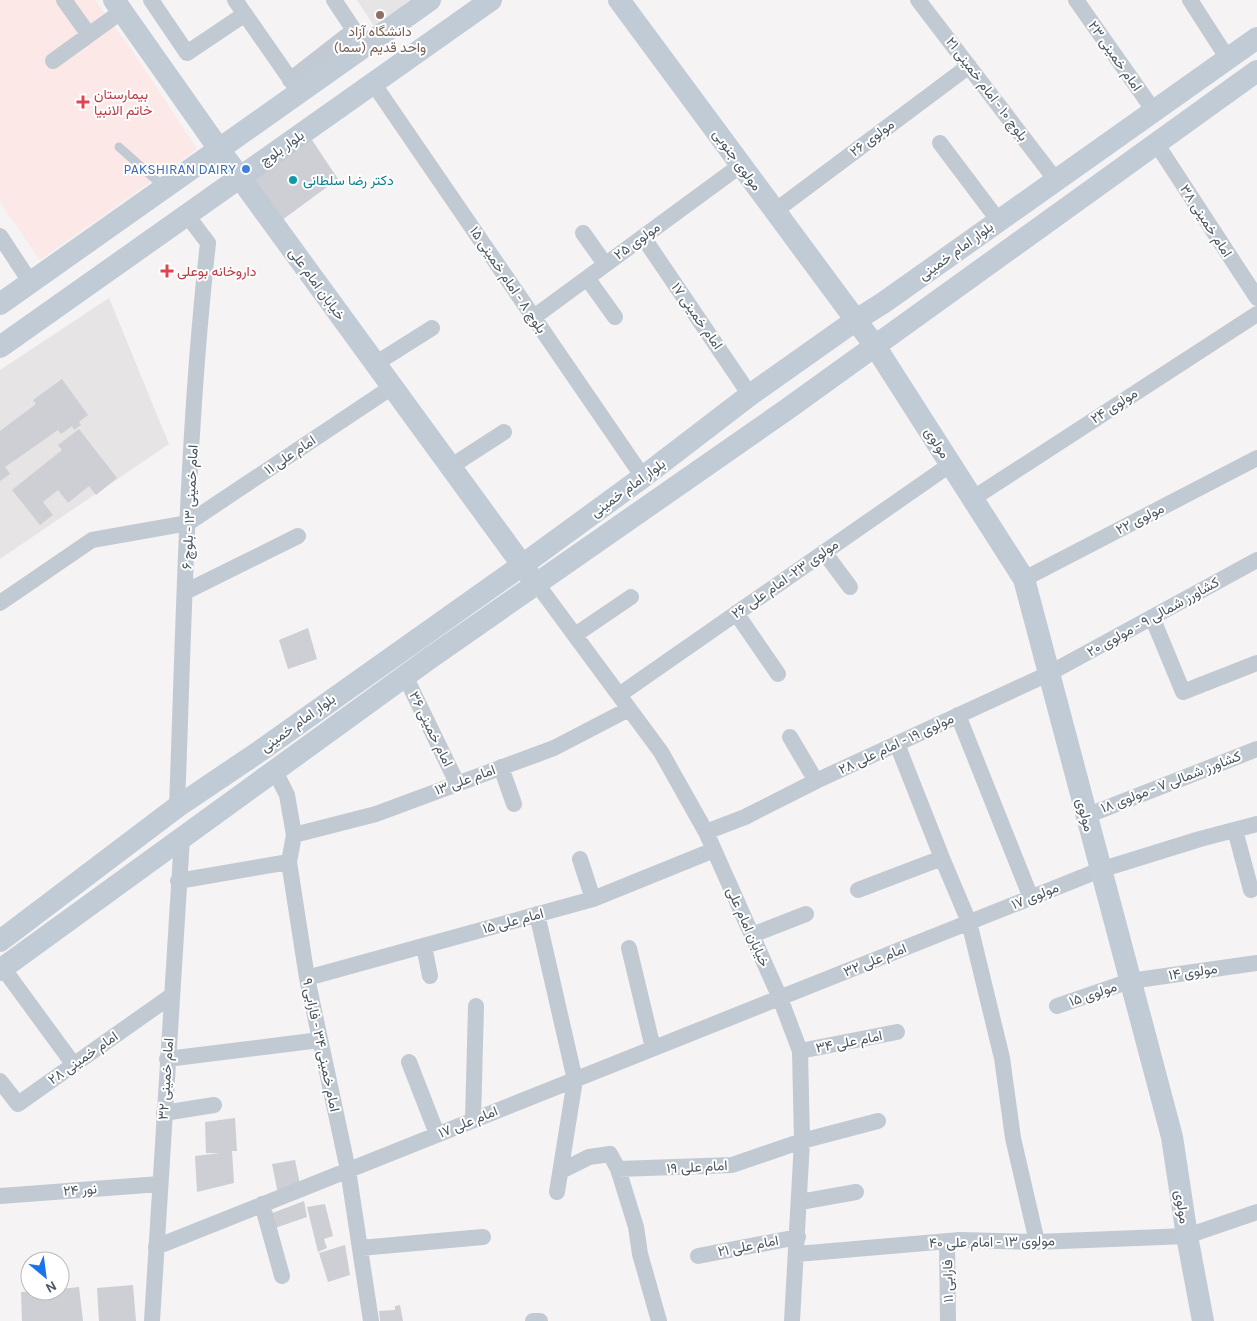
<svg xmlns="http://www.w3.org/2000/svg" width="1257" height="1321" font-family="Karla,Vazirmatn,sans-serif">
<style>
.education{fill:#e6e4e5}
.medical{fill:#fce8e6}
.building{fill:#cdcfd5}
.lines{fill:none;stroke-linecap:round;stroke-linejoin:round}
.lane{stroke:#c1cad2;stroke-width:9}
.street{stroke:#c1cad2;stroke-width:16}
.secondary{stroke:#c1cbd6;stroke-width:22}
.education-dot{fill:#8d6e63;stroke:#fff;stroke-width:2}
.health-dot{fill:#e0444e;stroke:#fff;stroke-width:2}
.shop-dot{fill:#3f7fe0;stroke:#fff;stroke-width:2}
.culture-dot{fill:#0f9aa8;stroke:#fff;stroke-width:2}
.labels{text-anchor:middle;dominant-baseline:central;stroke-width:4;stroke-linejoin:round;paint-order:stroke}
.education-label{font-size:14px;fill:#785e54;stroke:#fff}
.street-label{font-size:14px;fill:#4a5661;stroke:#fff}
.health-label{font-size:14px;fill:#be3a42;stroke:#fff;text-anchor:start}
.shop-label{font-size:14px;fill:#366cbe;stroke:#fff;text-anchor:end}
.culture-label{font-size:14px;fill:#0d838f;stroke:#fff;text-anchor:start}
</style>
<rect width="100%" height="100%" fill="#f5f3f3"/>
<path class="education" d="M 357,0 L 413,0 L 376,29 Z
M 109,298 L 169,444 L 0,559 L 0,370 Z"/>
<path class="medical" d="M 0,0 L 95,0 L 135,55 L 197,149 L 40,260 L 0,202 Z"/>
<path class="building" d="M 310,137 L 338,179 L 278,223 L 249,181 Z
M 62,379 L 88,415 L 79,422 L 81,425 L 74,430 L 72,426 L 61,434 L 58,430 L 5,467 L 10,474 L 0,481 L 0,431 L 36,404 L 33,400 Z
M 79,429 L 117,478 L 96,495 L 89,486 L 68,503 L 58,490 L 43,502 L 53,515 L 40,525 L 12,490 L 62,450 L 58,445 Z
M 308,628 L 317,659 L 288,669 L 279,640 Z
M 235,1118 L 237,1151 L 232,1151 L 234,1183 L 197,1192 L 195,1156 L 220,1153 L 206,1153 L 205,1122 Z
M 295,1160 L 300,1184 L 278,1194 L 272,1164 Z
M 304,1201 L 307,1217 L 275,1228 L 270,1214 Z
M 325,1204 L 333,1236 L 324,1239 L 327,1248 L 318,1252 L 307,1207 Z
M 345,1245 L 350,1275 L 328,1282 L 319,1253 Z
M 133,1285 L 136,1321 L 99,1321 L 97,1288 Z
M 79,1287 L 83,1321 L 22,1321 L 21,1292 L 60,1291 L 60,1289 Z
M 400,1305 L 403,1321 L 380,1321 L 379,1311 L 395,1310 L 395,1306 Z"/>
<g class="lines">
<path class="lane" d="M 119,147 L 165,188"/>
<path class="street" d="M 64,0 L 89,35
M 151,0 L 187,53 L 245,14
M 235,0 L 297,89
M 918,0 L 1055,179
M 1076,0 L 1154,111
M 1190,0 L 1228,59
M 53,61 L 122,11
M 290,80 L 354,30 L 334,0
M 373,83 L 643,477
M 940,143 L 998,220
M 1156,143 L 1257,298
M 775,211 L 969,66
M 583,233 L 605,264
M 0,236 L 31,283
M 643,237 L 750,395
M 587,278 L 615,317
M 534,317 L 741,165
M 375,364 L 432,328
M 450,467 L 504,432
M 972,499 L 1257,314
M 824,552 L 850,587
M 1024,579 L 1257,458
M 537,584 L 661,752 L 706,832 L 780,998 L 800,1051 L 802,1141 L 792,1321
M 185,592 L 298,536
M 0,603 L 92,540 L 188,523 L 392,387
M 736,613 L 778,674
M 1152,617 L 1183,692 L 1257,663
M 575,635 L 631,597
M 405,676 L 457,783
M 619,695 L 951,464
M 958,715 L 1031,898
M 790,737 L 816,781
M 897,744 L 942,858 L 969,922 L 1002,1058 L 1013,1138 L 1037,1242
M 501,767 L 514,804
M 275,771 L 287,795 L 294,835 L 289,862 L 307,978 L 348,1170 L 371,1321
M 177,807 C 184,619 187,430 208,243 L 187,215
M 1086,816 L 1257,749
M 1235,830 L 1251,890
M 706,832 L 745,817 L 816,781 L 1048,674 L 1257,560
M 294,835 L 376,814 L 554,748 L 629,709
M 580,859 L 593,899
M 178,881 L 289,862
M 858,890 L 942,858
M 537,914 L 575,1080 L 557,1192
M 752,935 L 806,914
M 424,946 L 430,976
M 629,948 L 653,1048
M 3,968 L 74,1065
M 307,978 L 593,899 L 714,850
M 1057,1006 L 1130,981 L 1257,963
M 800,1051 L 897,1032
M 167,1059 L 320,1040
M 409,1062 L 437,1134
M 0,1081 L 18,1104 L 171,996
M 164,1113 L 214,1105
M 473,1120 L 476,1006
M 618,1169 L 732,1165 L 802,1141 L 878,1121
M 561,1171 L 589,1157 L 610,1154 L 618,1169 L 636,1227 L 640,1254 L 659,1321
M 0,1196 L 160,1184
M 800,1202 L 856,1192
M 262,1204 L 282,1276
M 947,1241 L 948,1321
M 156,1247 L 1100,870 L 1200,839 L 1257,824
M 360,1248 L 483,1237
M 797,1254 L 960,1240 L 1037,1242 L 1187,1236 L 1257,1212
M 698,1256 L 798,1237
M 152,1321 L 182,838
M 533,1321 L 540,1321"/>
<path class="secondary" d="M 114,0 L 219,149 L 531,577
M 619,0 L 875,346 L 1024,579 L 1172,1137 L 1187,1236 L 1203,1321
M 0,304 L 430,0
M 0,347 L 491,0
M 0,941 L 177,807 L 260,751 L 521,566 L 643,477 L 750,395 L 856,320 L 883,303 L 1257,38
M 0,970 L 430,658 L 786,410 L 1257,71"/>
</g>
<circle class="education-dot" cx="380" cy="15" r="5"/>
<g class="health-dot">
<path d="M80.5 94.5h5v5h5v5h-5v5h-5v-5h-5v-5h5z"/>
<path d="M164.5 263.5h5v5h5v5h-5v5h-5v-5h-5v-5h5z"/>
</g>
<circle class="shop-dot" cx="246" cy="169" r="5"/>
<circle class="culture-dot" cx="293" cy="180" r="5"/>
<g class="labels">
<g class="education-label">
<text x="380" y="31">دانشگاه آزاد<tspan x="380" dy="16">واحد قدیم (سما)</tspan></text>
</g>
<g class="street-label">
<text transform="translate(1115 56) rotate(55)">امام خمینی ۲۳</text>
<text transform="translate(987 89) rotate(53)">بلوچ ۱۰ - امام خمینی ۲۱</text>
<text transform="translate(872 138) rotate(-37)">مولوی ۲۶</text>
<text transform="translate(282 148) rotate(-35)">بلوار بلوچ</text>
<text transform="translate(737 160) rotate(54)">مولوی جنوبی</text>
<text transform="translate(1206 221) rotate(57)">امام خمینی ۳۸</text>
<text transform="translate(637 241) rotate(-36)">مولوی ۲۵</text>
<text transform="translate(956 251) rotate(-36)">بلوار امام خمینی</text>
<text transform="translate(508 280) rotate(56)">بلوچ ۸ - امام خمینی ۱۵</text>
<text transform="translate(317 284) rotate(54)">خیابان امام علی</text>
<text transform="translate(697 316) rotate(55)">امام خمینی ۱۷</text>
<text transform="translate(1114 406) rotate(-33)">مولوی ۲۴</text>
<text transform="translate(937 443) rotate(57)">مولوی</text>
<text transform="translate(290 455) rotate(-34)">امام علی ۱۱</text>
<text transform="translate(628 488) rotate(-36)">بلوار امام خمینی</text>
<text transform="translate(190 507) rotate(-87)">امام خمینی ۱۳ - بلوچ ۶</text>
<text transform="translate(1140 519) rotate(-27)">مولوی ۲۲</text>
<text transform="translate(785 579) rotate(-35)">مولوی ۲۳- امام علی ۲۶</text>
<text transform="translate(1153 617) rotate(-29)">کشاورز شمالی ۹ - مولوی ۲۰</text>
<text transform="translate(298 723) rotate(-36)">بلوار امام خمینی</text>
<text transform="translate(431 729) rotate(64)">امام خمینی ۳۶</text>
<text transform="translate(896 744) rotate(-25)">مولوی ۱۹ - امام علی ۲۸</text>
<text transform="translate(465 780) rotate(-20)">امام علی ۱۳</text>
<text transform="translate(1171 782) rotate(-21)">کشاورز شمالی ۷ - مولوی ۱۸</text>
<text transform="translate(1085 815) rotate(75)">مولوی</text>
<text transform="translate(1035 896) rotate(-22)">مولوی ۱۷</text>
<text transform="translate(513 921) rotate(-15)">امام علی ۱۵</text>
<text transform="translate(748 927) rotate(66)">خیابان امام علی</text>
<text transform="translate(875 960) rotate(-22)">امام علی ۳۲</text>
<text transform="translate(1193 972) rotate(-8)">مولوی ۱۴</text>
<text transform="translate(1093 994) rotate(-19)">مولوی ۱۵</text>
<text transform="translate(849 1042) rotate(-11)">امام علی ۳۴</text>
<text transform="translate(321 1045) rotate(78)">امام خمینی ۳۴ - فارابی ۹</text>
<text transform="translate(83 1058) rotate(-35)">امام خمینی ۲۸</text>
<text transform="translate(166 1079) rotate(-86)">امام خمینی ۳۲</text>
<text transform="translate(468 1122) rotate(-22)">امام علی ۱۷</text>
<text transform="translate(697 1167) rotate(-3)">امام علی ۱۹</text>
<text transform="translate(80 1190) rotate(-4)">نور ۲۴</text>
<text transform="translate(1182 1207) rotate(81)">مولوی</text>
<text transform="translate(992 1242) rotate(-1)">مولوی ۱۳ - امام علی ۴۰</text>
<text transform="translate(748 1246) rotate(-11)">امام علی ۲۱</text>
<text transform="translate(948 1281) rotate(-91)">فارابی ۱۱</text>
</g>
<g class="health-label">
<text x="94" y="94">بیمارستان<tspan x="94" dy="16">خاتم الانبیا</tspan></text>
<text x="177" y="271">داروخانه بوعلی</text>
</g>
<g class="shop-label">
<text x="236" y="169">PAKSHIRAN DAIRY</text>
</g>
<g class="culture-label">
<text x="303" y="180">دکتر رضا سلطانی</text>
</g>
</g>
<g transform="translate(45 1276) rotate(151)"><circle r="24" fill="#ffffff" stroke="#b7bbc0"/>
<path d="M0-4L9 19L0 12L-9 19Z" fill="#1a73e8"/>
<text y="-8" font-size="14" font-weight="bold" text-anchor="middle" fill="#4a5661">N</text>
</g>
</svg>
